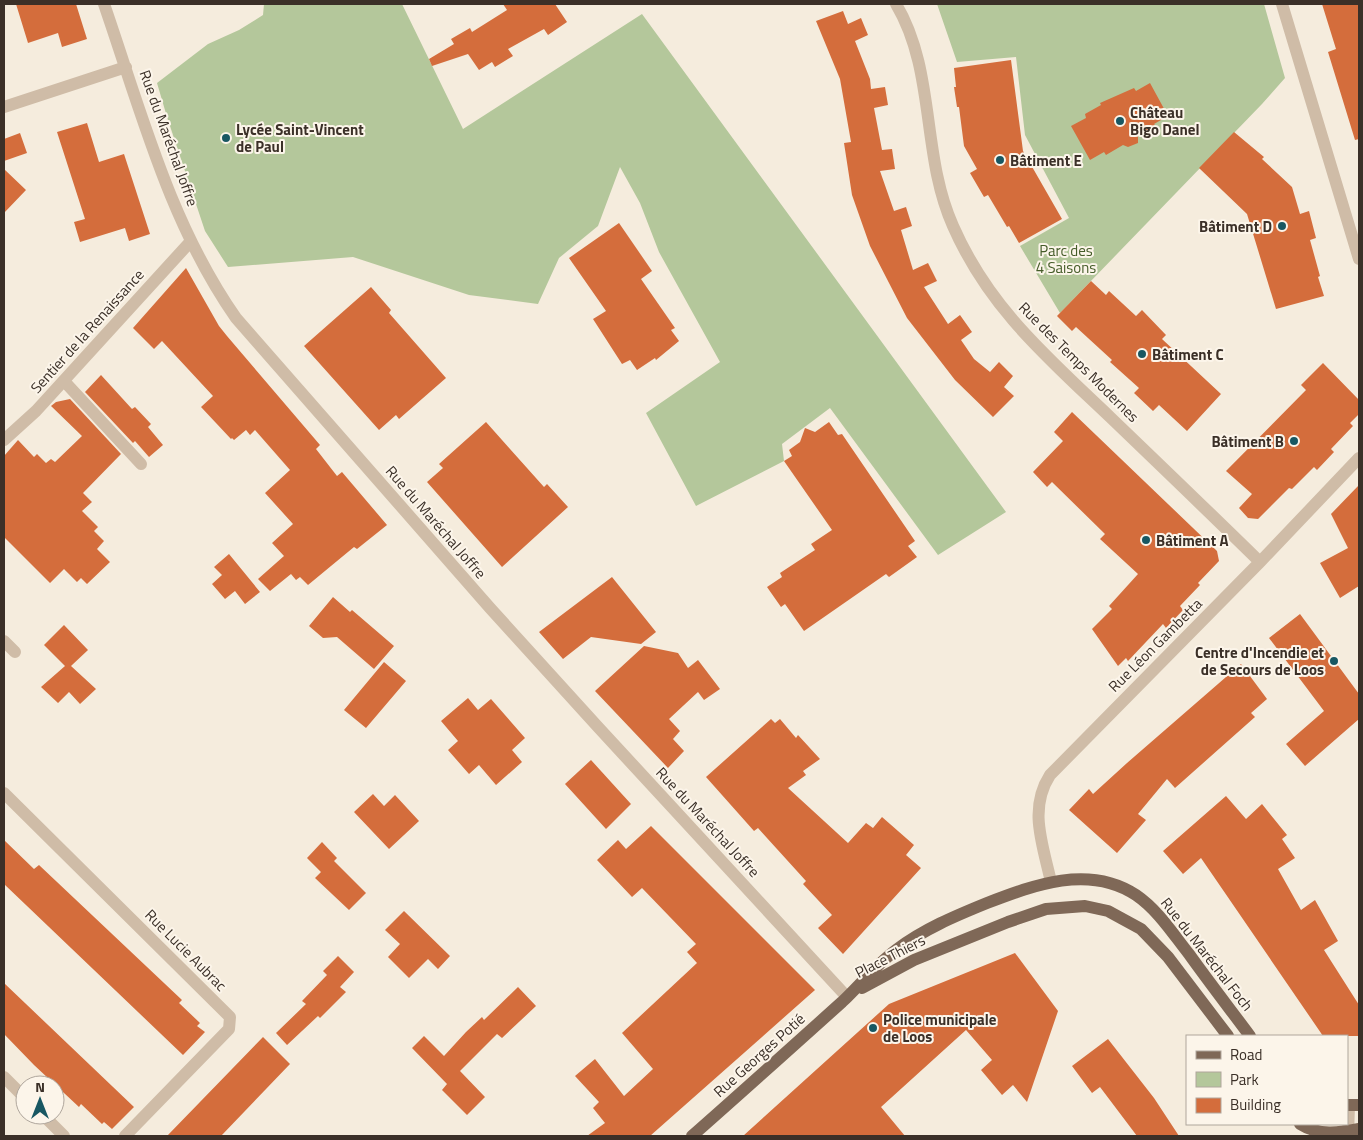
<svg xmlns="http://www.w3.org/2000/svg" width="1363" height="1140" font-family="'Titillium Web',sans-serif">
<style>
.green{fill:#b4c79b}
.building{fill:#d46d3c}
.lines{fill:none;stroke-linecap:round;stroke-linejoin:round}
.minor{stroke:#cfbca7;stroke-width:12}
.major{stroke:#7f6857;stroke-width:12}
.poi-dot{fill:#185762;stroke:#fcf5ea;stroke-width:2}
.labels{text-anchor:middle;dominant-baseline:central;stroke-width:4;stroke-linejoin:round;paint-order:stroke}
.poi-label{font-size:15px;font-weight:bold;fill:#3b3028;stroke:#fcf5ea;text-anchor:start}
.street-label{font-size:15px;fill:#3b3028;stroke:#fcf5ea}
.park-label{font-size:15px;fill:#455c29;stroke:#fcf5ea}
</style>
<rect width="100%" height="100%" fill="#f5ecdd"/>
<path class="green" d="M 264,4 L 402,4 L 463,129 L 642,14 L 1006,512 L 938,555 L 830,408 L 782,444 L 784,461 L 696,506 L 646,413 L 720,362 L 659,252 L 640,203 L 620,167 L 598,226 L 559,258 L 538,304 L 469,295 L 353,257 L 228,267 L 205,231 L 167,117 L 157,83 L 208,44 L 239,30 L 263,15 Z
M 937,4 L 1264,4 L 1285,78 L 1262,104 L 1060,313 L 1020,246 L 1069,218 L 1025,135 L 1016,57 L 957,62 Z"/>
<path class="building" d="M 16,4 L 76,4 L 87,39 L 62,47 L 58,33 L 28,43 Z
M 503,4 L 555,4 L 567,22 L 548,35 L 544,29 L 508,49 L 513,56 L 495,67 L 492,62 L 479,70 L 468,54 L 432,66 L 429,59 L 454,44 L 451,39 L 470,28 L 472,32 L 507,10 Z
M 1322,4 L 1359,4 L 1359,139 L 1355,140 L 1328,52 L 1336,49 Z
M 843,11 L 848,24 L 861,18 L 868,35 L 855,41 L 870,79 L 871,89 L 885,87 L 888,105 L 874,108 L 882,150 L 892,149 L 895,169 L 880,171 L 894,211 L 906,207 L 912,226 L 901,230 L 913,270 L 928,263 L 937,281 L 924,287 L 948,324 L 960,315 L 972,332 L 961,340 L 974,359 L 990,372 L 999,362 L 1013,376 L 1004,387 L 1014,396 L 993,417 L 955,380 L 907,318 L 870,246 L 852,195 L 844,143 L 851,142 L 840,79 L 816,21 Z
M 1011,60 L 1023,151 L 1062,219 L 1019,243 L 1009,226 L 1007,227 L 988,195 L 984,197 L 970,173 L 977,169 L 964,146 L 959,107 L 957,107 L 954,87 L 956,87 L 954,68 Z
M 1150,83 L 1168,116 L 1154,124 L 1156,126 L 1138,136 L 1138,143 L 1128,147 L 1123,145 L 1106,155 L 1104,152 L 1090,160 L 1071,126 L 1086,118 L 1085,114 L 1101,105 L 1100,103 L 1134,88 L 1136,91 Z
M 87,123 L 99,162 L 124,154 L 150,234 L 129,241 L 125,228 L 80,242 L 74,222 L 85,219 L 57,132 Z
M 1234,132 L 1264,157 L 1262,159 L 1292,187 L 1300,214 L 1309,211 L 1316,238 L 1310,240 L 1320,276 L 1318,277 L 1324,296 L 1276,309 L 1247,214 L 1199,168 Z
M 20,133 L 27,153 L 4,161 L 4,139 Z
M 4,169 L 26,190 L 4,213 Z
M 619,223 L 652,271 L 641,279 L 675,328 L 671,330 L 679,341 L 656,360 L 655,358 L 637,370 L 630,360 L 622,364 L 593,319 L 606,311 L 569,258 Z
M 186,268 L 219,326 L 227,336 L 320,445 L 316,449 L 337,476 L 342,472 L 387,525 L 357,549 L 354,547 L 308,585 L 300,577 L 296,580 L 291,574 L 270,591 L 258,579 L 284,556 L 272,543 L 293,524 L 265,493 L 290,470 L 255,430 L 250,435 L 246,430 L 234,440 L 232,438 L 231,439 L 201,407 L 213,396 L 162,341 L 154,349 L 133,328 Z
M 1091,281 L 1106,295 L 1109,291 L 1136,316 L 1142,310 L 1166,335 L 1162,339 L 1221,394 L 1187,431 L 1159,405 L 1153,411 L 1134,393 L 1139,388 L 1110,362 L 1112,360 L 1076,327 L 1072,331 L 1057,316 Z
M 371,287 L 391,310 L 389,313 L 446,378 L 399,419 L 396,415 L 379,430 L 304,346 Z
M 1323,363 L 1359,400 L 1359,414 L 1350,423 L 1353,426 L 1331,449 L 1334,452 L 1317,470 L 1314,467 L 1292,489 L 1289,488 L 1258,519 L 1248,518 L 1239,508 L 1252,494 L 1226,471 L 1306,390 L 1301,385 Z
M 101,375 L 132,409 L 135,407 L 151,424 L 148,427 L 163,445 L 149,457 L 135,441 L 133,443 L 85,392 Z
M 70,399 L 121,454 L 83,493 L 92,502 L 82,511 L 98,527 L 94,531 L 104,541 L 97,549 L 110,562 L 87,584 L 81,578 L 77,582 L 64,569 L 50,583 L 4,537 L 4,456 L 18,440 L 34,457 L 37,454 L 46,463 L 51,459 L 55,462 L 82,436 L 51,406 L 56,402 Z
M 1072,412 L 1217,551 L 1219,561 L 1198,583 L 1200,585 L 1180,606 L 1183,610 L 1166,628 L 1163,624 L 1128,661 L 1126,658 L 1118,666 L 1092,629 L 1112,609 L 1109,606 L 1138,574 L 1100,539 L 1105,534 L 1052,482 L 1047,487 L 1033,472 L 1063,441 L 1054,432 Z
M 486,422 L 544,487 L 547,484 L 568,507 L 502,567 L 427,482 L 443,468 L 439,464 Z
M 829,422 L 838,435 L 842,434 L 915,541 L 908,546 L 917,557 L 889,577 L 886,574 L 804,631 L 785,604 L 781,607 L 767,587 L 782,577 L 780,573 L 815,550 L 811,544 L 832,530 L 784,461 L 792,456 L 789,450 L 800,442 L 805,428 L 815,432 Z
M 1359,485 L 1359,586 L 1340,598 L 1320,563 L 1348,548 L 1331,514 Z
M 229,554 L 260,592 L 245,604 L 235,591 L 225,599 L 212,584 L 222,575 L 214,567 Z
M 612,577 L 656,632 L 641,644 L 591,637 L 563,659 L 539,632 Z
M 333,597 L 350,612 L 352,610 L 394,646 L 374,669 L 337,637 L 323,638 L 309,626 Z
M 1300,614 L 1359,694 L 1359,719 L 1305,766 L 1286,744 L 1324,711 L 1269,638 Z
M 64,625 L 88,650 L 71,666 L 96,689 L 80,704 L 69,692 L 58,703 L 41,687 L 65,666 L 44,645 Z
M 644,646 L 678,653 L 688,668 L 698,660 L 720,689 L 704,700 L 698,692 L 669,719 L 680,731 L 673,739 L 684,751 L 668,768 L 595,691 Z
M 384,662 L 406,681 L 366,728 L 344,710 Z
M 1241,664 L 1267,699 L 1251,713 L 1255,717 L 1175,788 L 1167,779 L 1138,814 L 1146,820 L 1117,853 L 1069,810 L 1089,789 L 1093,794 L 1127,763 Z
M 468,698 L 478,710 L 491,699 L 525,738 L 512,750 L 522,762 L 496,785 L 479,765 L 469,774 L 448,750 L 458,741 L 441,721 Z
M 771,719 L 775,723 L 780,719 L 796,738 L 798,735 L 820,759 L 803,771 L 806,775 L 788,788 L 848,843 L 866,823 L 873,828 L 882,817 L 914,845 L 906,855 L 921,868 L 843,954 L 818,928 L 832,915 L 803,884 L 806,881 L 758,828 L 754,831 L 706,777 Z
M 591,760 L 631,804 L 606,829 L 565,784 Z
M 373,794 L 384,806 L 395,795 L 419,821 L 389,849 L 354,812 Z
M 1226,796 L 1246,819 L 1262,804 L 1287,835 L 1282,839 L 1295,858 L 1278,869 L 1301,910 L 1315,900 L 1338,941 L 1324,950 L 1359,1005 L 1359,1036 L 1323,1036 L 1201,858 L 1183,874 L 1163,851 Z
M 651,826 L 815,990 L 650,1136 L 587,1136 L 605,1123 L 593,1108 L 599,1102 L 575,1076 L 595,1059 L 624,1096 L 653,1069 L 622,1033 L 697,963 L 687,952 L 696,944 L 642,888 L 632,897 L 597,860 L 618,840 L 626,849 Z
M 4,840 L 34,869 L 39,865 L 182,1000 L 179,1003 L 200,1023 L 197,1026 L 205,1032 L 183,1055 L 4,884 Z
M 322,842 L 337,858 L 334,861 L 366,893 L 349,910 L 315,878 L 321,872 L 307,858 Z
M 404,911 L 450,956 L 438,969 L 428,959 L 409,978 L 388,957 L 400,944 L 385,930 Z
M 1015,953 L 1058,1011 L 1027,1102 L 1013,1085 L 1002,1095 L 981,1070 L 992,1060 L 966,1030 L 881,1107 L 905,1136 L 743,1136 L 889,1004 Z
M 338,956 L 354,972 L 340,987 L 346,992 L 320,1018 L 318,1016 L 287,1045 L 276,1033 L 306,1004 L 302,1001 L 327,975 L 323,971 Z
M 4,983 L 134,1107 L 112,1129 L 104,1122 L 102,1124 L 81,1104 L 79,1107 L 34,1065 L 4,1034 Z
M 518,987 L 536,1006 L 502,1038 L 497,1034 L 460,1071 L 485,1097 L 467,1115 L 442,1090 L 447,1084 L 412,1048 L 424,1036 L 444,1056 L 466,1032 L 482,1017 L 484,1020 Z
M 263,1037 L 290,1064 L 221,1136 L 167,1136 Z
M 1108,1039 L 1154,1098 L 1179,1136 L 1137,1136 L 1100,1087 L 1092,1093 L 1072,1066 Z"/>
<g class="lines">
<path class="minor" d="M 104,4 C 141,111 170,224 236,318 L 490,608 L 598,727 L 847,997
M 896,4 C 936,71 921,155 953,226 C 989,308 1047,357 1110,417 C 1160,465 1210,513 1260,562
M 1282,4 L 1359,259
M 4,107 L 126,67
M 64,381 L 141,464
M 4,440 L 36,411 L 191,241
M 4,641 L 15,652
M 4,793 L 230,1017 L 229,1029 L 125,1136
M 1051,882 C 1043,845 1028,809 1050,775 L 1260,562 L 1359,458
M 4,1077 L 25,1098
M 43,1115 L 64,1136
M 1348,1136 L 1349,1105"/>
<path class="major" d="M 862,988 L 914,960 L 1008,922 L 1046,909 L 1085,906 L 1108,911 L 1141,929 L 1168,957 L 1228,1036
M 1347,1105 L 1359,1105
M 1300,1124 C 1319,1136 1339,1133 1359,1129
M 692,1136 C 742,1092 792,1047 842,1002 C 860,985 876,965 896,950 C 924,929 955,916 987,903 C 1034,885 1089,864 1136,895 C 1158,910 1173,934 1189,954 C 1209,982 1230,1009 1250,1036"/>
</g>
<g class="poi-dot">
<circle cx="1120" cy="121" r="5"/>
<circle cx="226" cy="138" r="5"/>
<circle cx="1000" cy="160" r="5"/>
<circle cx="1282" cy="226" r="5"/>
<circle cx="1142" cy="354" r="5"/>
<circle cx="1294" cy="441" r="5"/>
<circle cx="1146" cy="540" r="5"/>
<circle cx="1334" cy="661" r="5"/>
<circle cx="873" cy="1028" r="5"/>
</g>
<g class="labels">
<g class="poi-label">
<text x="1130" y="112">Château<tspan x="1130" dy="17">Bigo Danel</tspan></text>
<text x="236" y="129">Lycée Saint-Vincent<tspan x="236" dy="17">de Paul</tspan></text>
<text x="1010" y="160">Bâtiment E</text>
<text x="1272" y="226" text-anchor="end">Bâtiment D</text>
<text x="1152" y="354">Bâtiment C</text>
<text x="1284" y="441" text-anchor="end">Bâtiment B</text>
<text x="1156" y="540">Bâtiment A</text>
<text x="1324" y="652" text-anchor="end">Centre d'Incendie et<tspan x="1324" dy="17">de Secours de Loos</tspan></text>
<text x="883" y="1019">Police municipale<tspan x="883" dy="17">de Loos</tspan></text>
</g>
<g class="street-label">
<text transform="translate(169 138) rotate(70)">Rue du Maréchal Joffre</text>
<text transform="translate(87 331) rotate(-48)">Sentier de la Renaissance</text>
<text transform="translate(1079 362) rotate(45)">Rue des Temps Modernes</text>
<text transform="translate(436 522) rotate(49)">Rue du Maréchal Joffre</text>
<text transform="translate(1155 645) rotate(-45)">Rue Léon Gambetta</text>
<text transform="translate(708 822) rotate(47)">Rue du Maréchal Joffre</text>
<text transform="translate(186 950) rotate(45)">Rue Lucie Aubrac</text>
<text transform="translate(1207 954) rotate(52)">Rue du Maréchal Foch</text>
<text transform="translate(890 956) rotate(-27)">Place Thiers</text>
<text transform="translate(759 1055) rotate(-42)">Rue Georges Potié</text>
</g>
<g class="park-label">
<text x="1066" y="250">Parc des<tspan x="1066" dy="17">4 Saisons</tspan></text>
</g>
</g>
<rect width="1363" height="1140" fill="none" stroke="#3b3028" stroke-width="10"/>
<rect x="1186" y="1035" width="162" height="90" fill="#fcf5ea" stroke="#afa69c"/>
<rect x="1196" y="1051" width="25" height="8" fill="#7f6857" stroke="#afa69c"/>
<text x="1230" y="1060" font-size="15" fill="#3b3028">Road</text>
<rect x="1196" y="1072" width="25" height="15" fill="#b4c79b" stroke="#afa69c"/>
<text x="1230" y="1085" font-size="15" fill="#3b3028">Park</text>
<rect x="1196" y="1098" width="25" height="15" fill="#d46d3c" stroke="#afa69c"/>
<text x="1230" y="1110" font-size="15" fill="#3b3028">Building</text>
<g transform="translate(40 1100)"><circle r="24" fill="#fcf5ea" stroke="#afa69c"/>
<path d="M0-4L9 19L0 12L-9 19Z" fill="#185762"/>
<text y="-8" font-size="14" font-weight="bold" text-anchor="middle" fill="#3b3028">N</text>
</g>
</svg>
